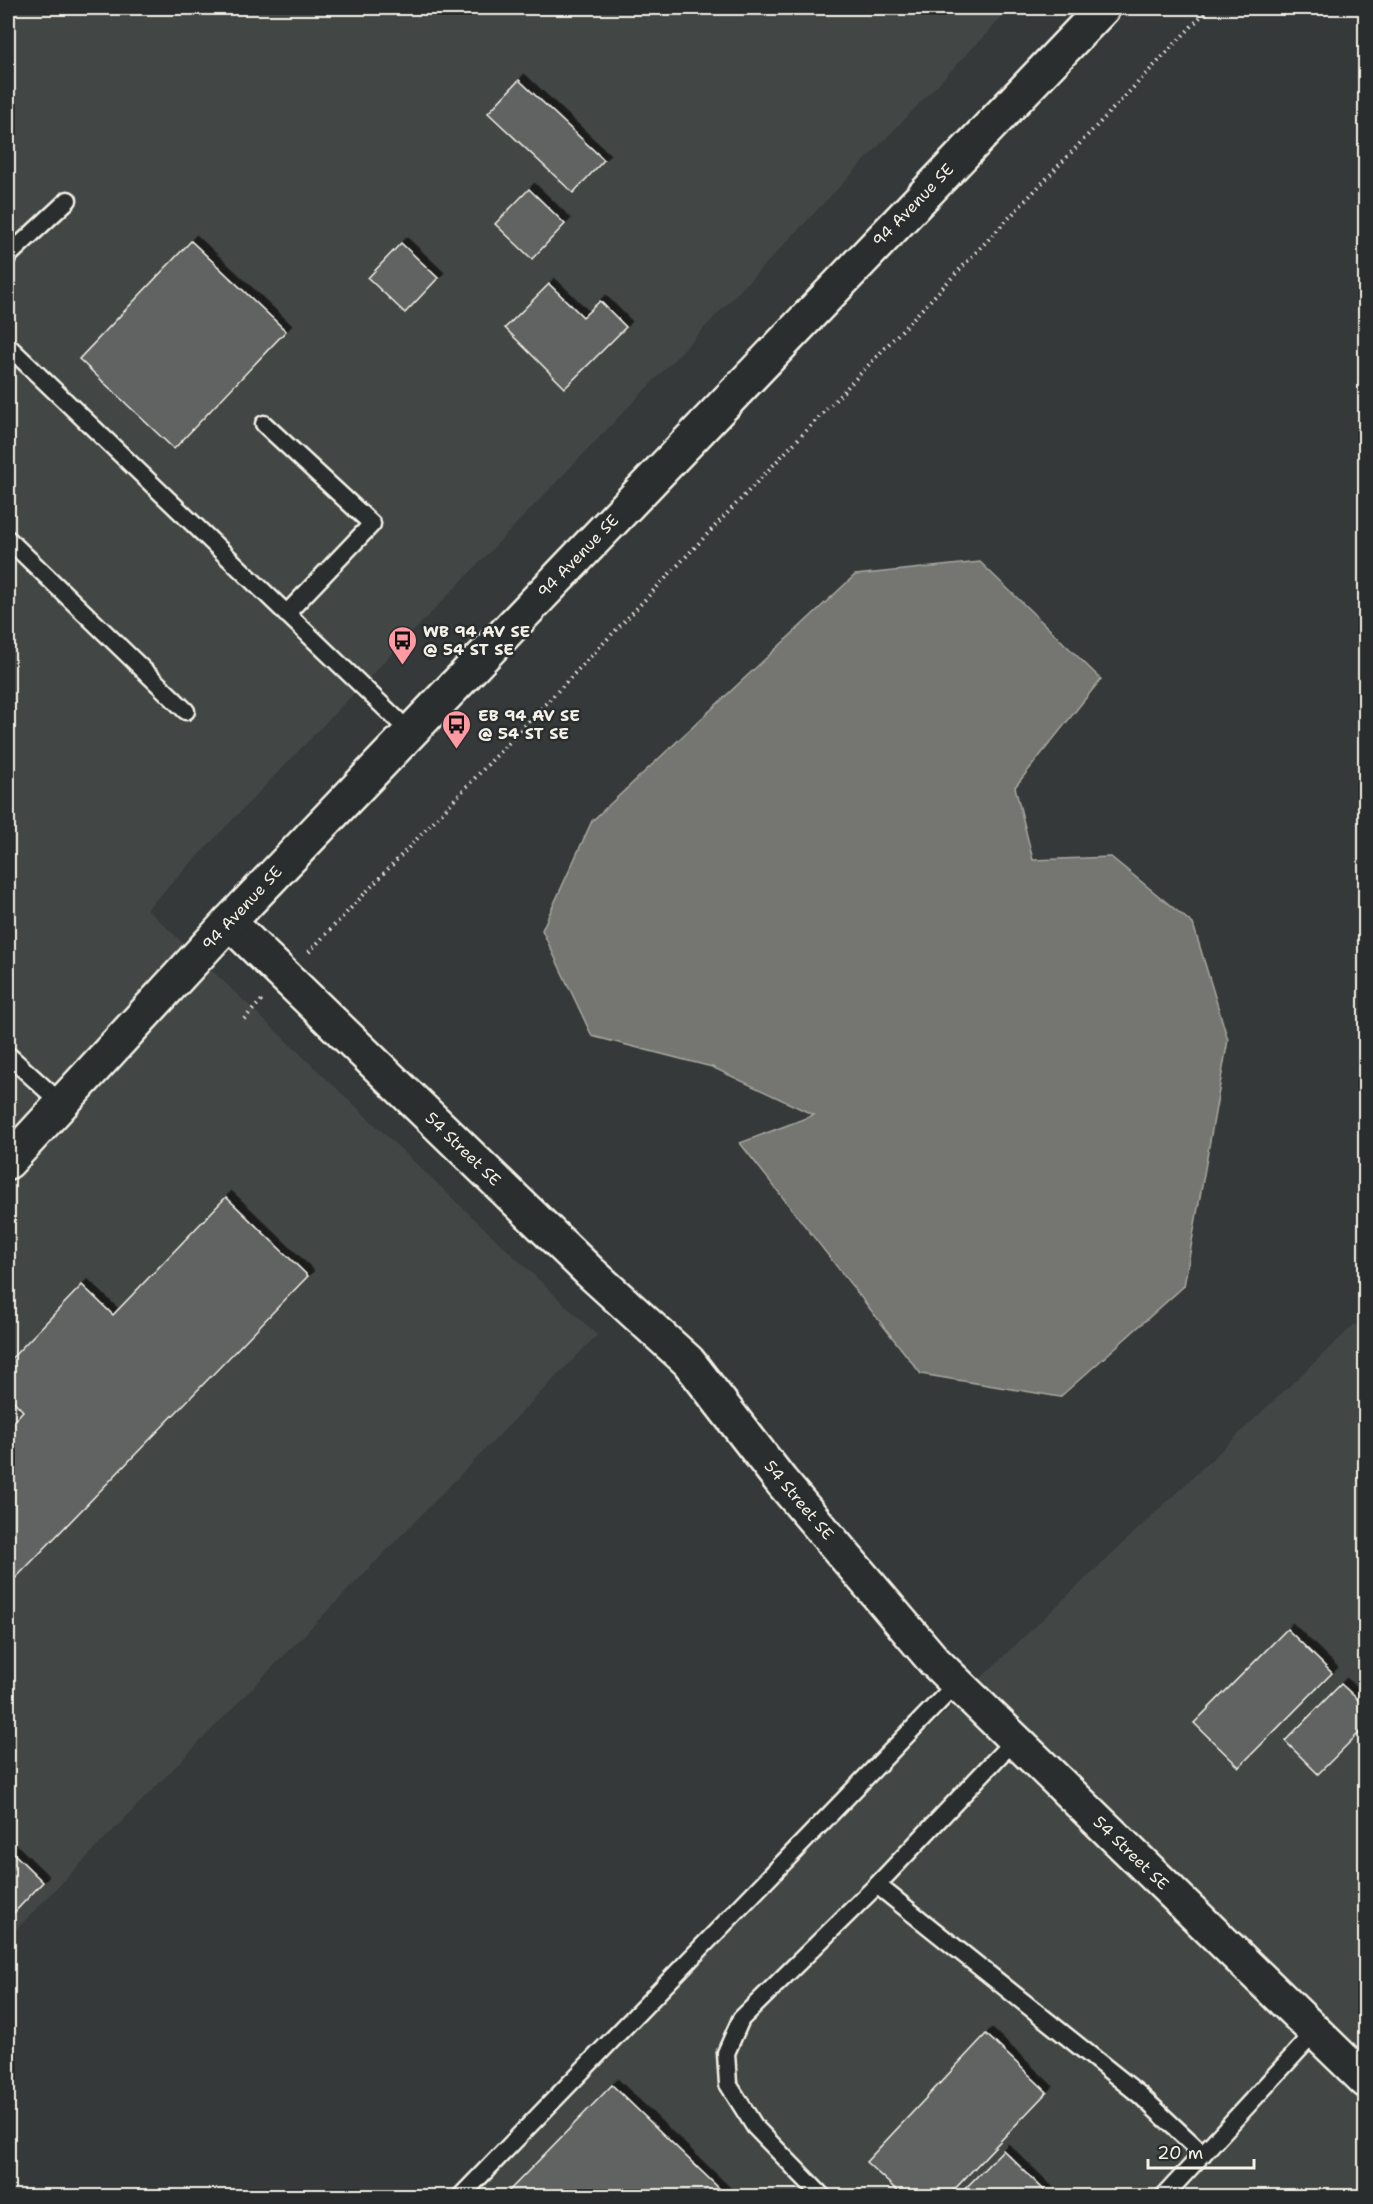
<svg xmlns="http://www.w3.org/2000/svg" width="1373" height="2204" font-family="'Shantell Sans',sans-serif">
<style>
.built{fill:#434645}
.water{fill:#757572;stroke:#a8a7a1;stroke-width:1.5}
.building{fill:#616362;stroke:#f4f1e8;stroke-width:1.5;filter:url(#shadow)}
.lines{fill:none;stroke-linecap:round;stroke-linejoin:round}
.service-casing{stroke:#f4f1e8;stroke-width:21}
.minor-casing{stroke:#f4f1e8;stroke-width:38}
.tertiary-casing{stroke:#f4f1e8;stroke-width:38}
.path{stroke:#f4f1e8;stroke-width:4;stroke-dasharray:1.5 4.5;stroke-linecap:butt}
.service{stroke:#2a2d2e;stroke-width:16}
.minor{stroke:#2a2d2e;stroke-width:33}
.tertiary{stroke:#2a2d2e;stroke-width:33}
.labels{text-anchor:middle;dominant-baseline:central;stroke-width:5;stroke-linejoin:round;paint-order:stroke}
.street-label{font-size:16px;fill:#f4f1e8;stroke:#2a2d2e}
.poi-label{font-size:16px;font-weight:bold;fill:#f4f1e8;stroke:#2a2d2e;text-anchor:start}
</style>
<defs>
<filter id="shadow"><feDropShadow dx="5.5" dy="-5.5" stdDeviation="0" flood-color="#0009"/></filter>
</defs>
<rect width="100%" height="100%" fill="#363939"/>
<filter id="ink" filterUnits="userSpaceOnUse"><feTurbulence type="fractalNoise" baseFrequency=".0167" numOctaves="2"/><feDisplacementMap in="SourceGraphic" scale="12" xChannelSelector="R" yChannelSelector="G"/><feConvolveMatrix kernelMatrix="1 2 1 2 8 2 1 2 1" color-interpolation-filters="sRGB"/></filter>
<g filter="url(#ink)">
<path class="built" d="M 8,8 L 1011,8 L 147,909 L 597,1335 L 8,1938 Z
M 1355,1324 L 1365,1334 L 1365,2196 L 447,2196 L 1008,1652 Z"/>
<path class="water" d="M 980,562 L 1101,679 L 1015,787 L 1033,860 L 1111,857 L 1193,924 L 1228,1040 L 1184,1286 L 1060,1397 L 921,1374 L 740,1143 L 814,1115 L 712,1067 L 592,1036 L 542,930 L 592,821 L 855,575 Z"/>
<path class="building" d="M 519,80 L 604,160 L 573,193 L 488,113 Z
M 529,189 L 565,224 L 532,259 L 495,224 Z
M 191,241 L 286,331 L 174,449 L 79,359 Z
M 401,243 L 438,278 L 405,313 L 368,278 Z
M 549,284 L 583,317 L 600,301 L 626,327 L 565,388 L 505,328 Z
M 226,1197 L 308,1276 L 8,1586 L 8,1427 L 23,1411 L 8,1395 L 8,1362 L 82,1285 L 113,1315 Z
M 1287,1629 L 1332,1673 L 1239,1767 L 1194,1723 Z
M 1341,1684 L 1366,1707 L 1366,1726 L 1318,1774 L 1285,1741 Z
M 8,1848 L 43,1882 L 8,1919 Z
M 986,2034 L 1047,2092 L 948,2196 L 903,2196 L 866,2162 Z
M 612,2085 L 727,2196 L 504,2196 Z
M 1003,2150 L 1048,2194 L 1046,2196 L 958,2196 Z"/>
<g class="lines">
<defs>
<path id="service" d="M 8,256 L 68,200
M 8,346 L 410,732
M 264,424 L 372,524 L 286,614
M 8,539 L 186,711
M 8,1055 L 62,1104
M 877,1885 L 1140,2095 L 1203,2154
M 461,2196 L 957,1683
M 822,2196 L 755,2127 L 728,2084 L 726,2053 L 741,2019 L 877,1885 L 1015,1739
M 1164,2196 L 1315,2032"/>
<path id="minor" d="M 229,922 L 590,1272 L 688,1361 L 781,1481 L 934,1661 L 1366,2081"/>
<path id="tertiary" d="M 8,1162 L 229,922 L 1103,8"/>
</defs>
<use href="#service" class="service-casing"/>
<use href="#minor" class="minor-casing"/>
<use href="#tertiary" class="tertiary-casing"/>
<path class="path" d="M 309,952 L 1209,8
M 244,1019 L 262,1000"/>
<use href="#service" class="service"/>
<use href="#minor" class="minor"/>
<use href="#tertiary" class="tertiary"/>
</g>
</g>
<defs>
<symbol id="bus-pin" viewBox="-11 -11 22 30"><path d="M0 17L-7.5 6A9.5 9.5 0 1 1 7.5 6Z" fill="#ff9aa2" stroke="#2a2d2e"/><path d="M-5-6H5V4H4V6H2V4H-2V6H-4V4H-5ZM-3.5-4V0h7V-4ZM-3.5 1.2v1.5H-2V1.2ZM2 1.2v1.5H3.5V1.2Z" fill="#111"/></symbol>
</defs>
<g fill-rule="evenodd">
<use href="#bus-pin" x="386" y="624" width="33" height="45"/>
<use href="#bus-pin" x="440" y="708" width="33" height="45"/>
</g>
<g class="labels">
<g class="street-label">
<text transform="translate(913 205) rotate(-46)">94 Avenue SE</text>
<text transform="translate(578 556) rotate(-46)">94 Avenue SE</text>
<text transform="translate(242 908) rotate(-47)">94 Avenue SE</text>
<text transform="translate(463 1149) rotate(44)">54 Street SE</text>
<text transform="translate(799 1500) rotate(50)">54 Street SE</text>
<text transform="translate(1131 1853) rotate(44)">54 Street SE</text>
</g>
<g class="poi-label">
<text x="423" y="631">WB 94 AV SE<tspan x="423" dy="18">@ 54 ST SE</tspan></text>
<text x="478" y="715">EB 94 AV SE<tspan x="478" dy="18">@ 54 ST SE</tspan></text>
</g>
</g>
<rect width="1373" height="2204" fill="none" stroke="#2a2d2e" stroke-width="30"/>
<rect x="15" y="15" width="1343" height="2174" fill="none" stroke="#f4f1e8" stroke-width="2" filter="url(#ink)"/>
<path d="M1148 2159v9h106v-9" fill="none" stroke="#f4f1e8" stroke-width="3"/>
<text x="1157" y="2159" font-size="18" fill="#f4f1e8" stroke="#2a2d2e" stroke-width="4.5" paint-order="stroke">20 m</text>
</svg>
